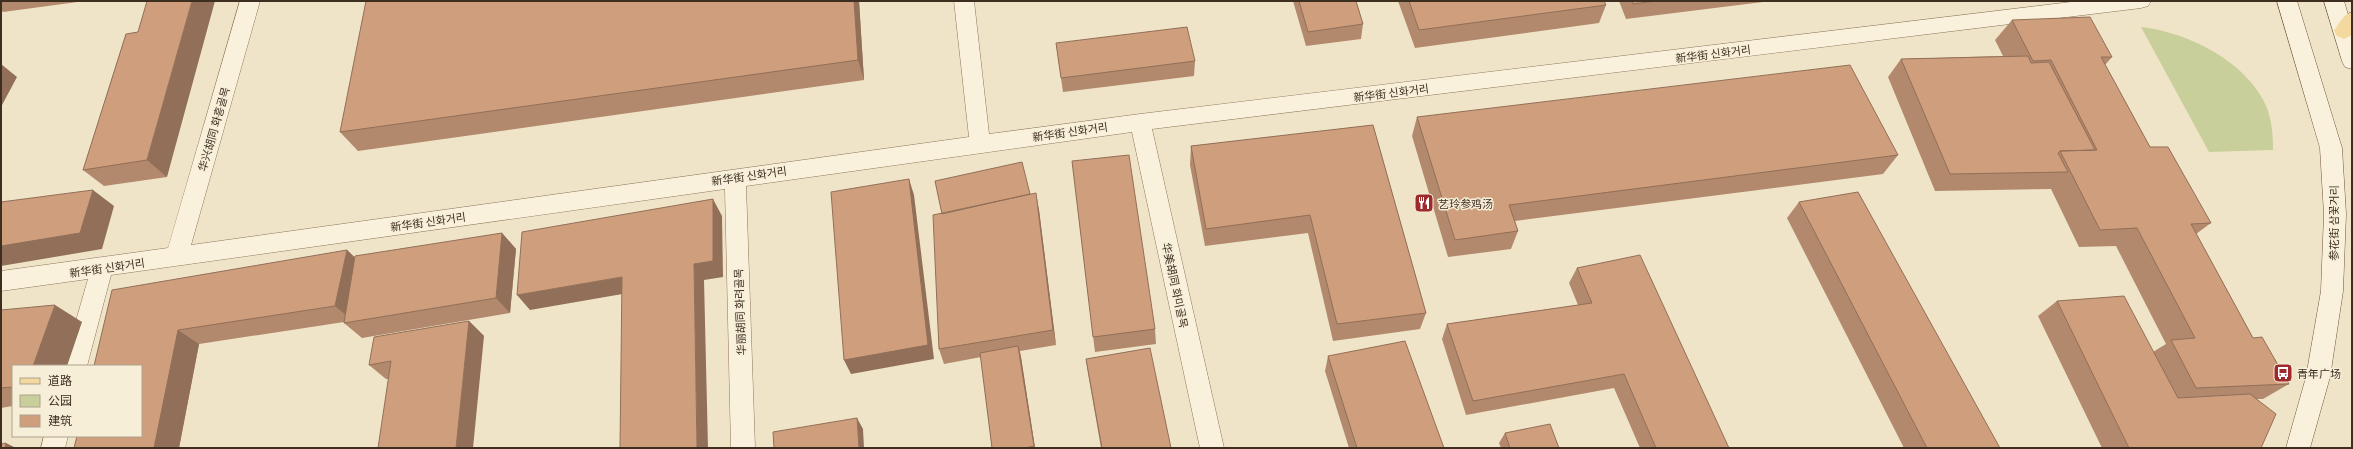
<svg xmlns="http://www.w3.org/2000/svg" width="2353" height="449" font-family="Georgia,'Noto Sans SC','Noto Sans KR',serif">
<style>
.green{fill:#c9cf9b}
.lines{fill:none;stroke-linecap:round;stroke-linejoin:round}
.minor-casing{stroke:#8d765c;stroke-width:1}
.secondary-casing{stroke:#6f573f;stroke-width:1}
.primary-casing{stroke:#5b4430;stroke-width:1}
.minor{fill:#faf1dc;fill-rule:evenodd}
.secondary{fill:#faf1dc;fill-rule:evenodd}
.primary{fill:#f3d9a0;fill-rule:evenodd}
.wall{fill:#b2896c}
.shaded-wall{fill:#916f58}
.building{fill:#cf9f7d;stroke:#916f58}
.labels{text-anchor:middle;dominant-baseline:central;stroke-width:3;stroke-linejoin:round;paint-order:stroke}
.street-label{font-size:11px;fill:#3d2e20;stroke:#f7eed8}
.poi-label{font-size:11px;fill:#3d2e20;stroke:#f7eed8;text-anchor:start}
</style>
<rect width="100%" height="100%" fill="#f0e4c8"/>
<path class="green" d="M 2141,27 C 2188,32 2248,62 2267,108 C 2272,122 2273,136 2273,150 L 2209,152 Z"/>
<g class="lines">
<defs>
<path id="minor" d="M 240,1 L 260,1 L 191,245 L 969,137 L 954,1 L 974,1 L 989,134 L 1140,114 L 2079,1 L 2151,1 L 2148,6 L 2141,8 L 1152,129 L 1224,448 L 1200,448 L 1132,132 L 746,186 L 755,448 L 731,448 L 725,189 L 111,275 L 87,366 L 63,366 L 88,279 L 1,291 L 1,271 L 168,248 Z
M 44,436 L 68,436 L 65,448 L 41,448 Z"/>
<path id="secondary" d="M 2277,1 L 2297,1 L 2342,148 L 2346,214 L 2343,291 L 2330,377 L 2310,448 L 2286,448 L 2306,377 L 2321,291 L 2324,214 L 2320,148 Z
M 2324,1 L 2344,1 L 2352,28 L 2352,69 L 2345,67 L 2342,61 Z"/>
<path id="primary" d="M 2352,12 L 2352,35 L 2344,39 L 2337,36 L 2334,31 C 2339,23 2343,15 2352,12 Z"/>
</defs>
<use href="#minor" class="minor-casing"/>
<use href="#secondary" class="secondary-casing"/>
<use href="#primary" class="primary-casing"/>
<use href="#minor" class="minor"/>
<use href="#secondary" class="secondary"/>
<use href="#primary" class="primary"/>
</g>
<path class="wall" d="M 1,1 L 85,1 L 3,12 L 1,10 Z
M 859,1 L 864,80 L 358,151 L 340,132 Z
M 1293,1 L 1356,1 L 1363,24 L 1361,39 L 1306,46 Z
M 1398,1 L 1604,1 L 1606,5 L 1599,23 L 1415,48 Z
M 1619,1 L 1771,1 L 1626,19 Z
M 2012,20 L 2112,57 L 2105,65 L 2150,147 L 2211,223 L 2196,234 L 2253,338 L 2289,384 L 2263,399 L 2257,399 L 2261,448 L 2102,448 L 2038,316 L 2057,301 L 2153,352 L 2166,344 L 2116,246 L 2079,247 L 2051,189 L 1935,191 L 1888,77 L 1901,59 L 2003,56 L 1995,40 Z
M 126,34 L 167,177 L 104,186 L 83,170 Z
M 1056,43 L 1195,61 L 1194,76 L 1063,92 Z
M 1417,117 L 1898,155 L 1883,174 L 1515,221 L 1518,231 L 1511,249 L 1448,257 L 1412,136 Z
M 1373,125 L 1426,313 L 1420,329 L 1333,341 L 1308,233 L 1205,246 L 1190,165 L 1191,146 Z
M 1072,161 L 1155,329 L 1156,344 L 1095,352 Z
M 1031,194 L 1039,210 L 1056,345 L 1020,351 L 1035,448 L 992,448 L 981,357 L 944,364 L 939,349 Z
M 1799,202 L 2000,448 L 1904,448 L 1787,218 Z
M 502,233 L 516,249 L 510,313 L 362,338 L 344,323 L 344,322 L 199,344 L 179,448 L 74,448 L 94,366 L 347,250 L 355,258 Z
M 1577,268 L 1729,448 L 1640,448 L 1614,388 L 1466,415 L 1442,339 L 1447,324 L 1578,305 L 1569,283 Z
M 1,310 L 82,322 L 13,366 L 13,406 L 1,408 Z
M 469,321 L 484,336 L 388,379 L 386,379 L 369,365 Z
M 1328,356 L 1444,448 L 1349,448 L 1325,371 Z
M 1086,359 L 1171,448 L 1101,448 L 1088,373 Z
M 1505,433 L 1559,448 L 1501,448 L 1499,443 Z"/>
<path class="shaded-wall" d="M 192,1 L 215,1 L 167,177 L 147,160 Z
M 854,1 L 859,1 L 864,80 L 858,60 Z
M 1,64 L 17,77 L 1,107 Z
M 909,179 L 914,195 L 934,359 L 851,374 L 844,360 Z
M 93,190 L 114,206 L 102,249 L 1,266 L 1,246 Z
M 1036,193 L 1039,210 L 1056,345 L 1053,330 Z
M 713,199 L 722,216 L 723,277 L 704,280 L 708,448 L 697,448 L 694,264 Z
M 502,233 L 516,249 L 510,313 L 496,298 Z
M 347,250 L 364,266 L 353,321 L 335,306 Z
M 622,277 L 634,292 L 530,310 L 517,295 Z
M 55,305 L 82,322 L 67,366 L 33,366 Z
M 469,321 L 484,336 L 473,448 L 456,448 Z
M 178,330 L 199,344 L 179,448 L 154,448 Z
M 1018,346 L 1021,357 L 1035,448 L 1034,448 Z
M 857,418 L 863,429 L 864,448 L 859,448 Z
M 6,443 L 16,448 L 5,448 Z"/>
<path class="building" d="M 147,1 L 192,1 L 147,160 L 83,170 L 126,34 L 138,32 Z
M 366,1 L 854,1 L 858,60 L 340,132 Z
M 1299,1 L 1356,1 L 1363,24 L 1308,32 Z
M 1409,1 L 1604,1 L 1606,5 L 1419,30 Z
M 1632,1 L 1656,1 L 1633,4 Z
M 2090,17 L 2112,57 L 2101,57 L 2150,147 L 2168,147 L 2211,223 L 2191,224 L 2253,338 L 2262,337 L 2289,384 L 2196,388 L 2171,340 L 2195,338 L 2137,228 L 2100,230 L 2060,151 L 2097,150 L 2051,60 L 2033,61 L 2012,20 Z
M 1187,27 L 1195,61 L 1061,78 L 1056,43 Z
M 2028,56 L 2031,63 L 2049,62 L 2095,150 L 2060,151 L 2058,153 L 2068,172 L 1950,174 L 1901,59 Z
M 1850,65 L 1898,155 L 1509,205 L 1518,231 L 1455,240 L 1417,117 Z
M 1373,125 L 1426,313 L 1337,324 L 1310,215 L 1206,229 L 1191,146 Z
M 1129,155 L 1155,329 L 1093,337 L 1072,161 Z
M 1022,162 L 1030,194 L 942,214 L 935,181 Z
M 909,179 L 928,345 L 844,360 L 831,192 Z
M 93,190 L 80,233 L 1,246 L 1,202 Z
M 1858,192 L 2000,448 L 1927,448 L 1799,202 Z
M 1036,193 L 1053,330 L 939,349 L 933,215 Z
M 713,199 L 713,261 L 694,264 L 697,448 L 620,448 L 622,277 L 517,295 L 522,232 Z
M 502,233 L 496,298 L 344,323 L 355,256 Z
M 347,250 L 335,306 L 178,330 L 154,448 L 74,448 L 77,436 L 141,436 L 141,366 L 94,366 L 112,290 Z
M 1640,255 L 1729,448 L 1656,448 L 1624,374 L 1473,401 L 1447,324 L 1592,303 L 1577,268 Z
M 2124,296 L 2178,398 L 2250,394 L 2276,414 L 2261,448 L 2129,448 L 2057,301 Z
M 55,305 L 33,366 L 13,366 L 13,387 L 1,388 L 1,310 Z
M 469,321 L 456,448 L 378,448 L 391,361 L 369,365 L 374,337 Z
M 1405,341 L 1444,448 L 1357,448 L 1328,356 Z
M 1018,346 L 1034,446 L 1025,448 L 992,448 L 980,353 Z
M 1150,348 L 1171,448 L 1102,448 L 1086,359 Z
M 857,418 L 859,448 L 774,448 L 773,432 Z
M 1550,424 L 1559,448 L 1510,448 L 1505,433 Z
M 6,443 L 5,448 L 1,448 L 1,444 Z"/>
<defs>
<symbol id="restaurant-square" viewBox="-11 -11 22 22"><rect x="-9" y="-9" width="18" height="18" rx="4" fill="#9e2a2b" stroke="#f7eed8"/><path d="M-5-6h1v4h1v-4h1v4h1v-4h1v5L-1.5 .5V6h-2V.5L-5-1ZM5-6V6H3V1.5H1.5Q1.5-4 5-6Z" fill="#fff"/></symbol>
<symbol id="bus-square" viewBox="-11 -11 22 22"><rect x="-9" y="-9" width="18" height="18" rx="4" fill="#9e2a2b" stroke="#f7eed8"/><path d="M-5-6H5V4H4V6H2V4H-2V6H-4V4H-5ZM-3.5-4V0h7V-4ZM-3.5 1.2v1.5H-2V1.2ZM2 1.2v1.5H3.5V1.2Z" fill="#fff"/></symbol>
</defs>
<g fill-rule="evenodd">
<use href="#restaurant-square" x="1413" y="192" width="22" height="22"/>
<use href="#bus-square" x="2272" y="362" width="22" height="22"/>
</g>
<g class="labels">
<g class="street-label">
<text transform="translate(1713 53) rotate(-7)">新华街 신화거리</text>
<text transform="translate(1391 92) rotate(-7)">新华街 신화거리</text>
<text transform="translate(213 129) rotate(-74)">华兴胡同 화흥골목</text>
<text transform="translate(1070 131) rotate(-8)">新华街 신화거리</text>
<text transform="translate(749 175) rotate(-8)">新华街 신화거리</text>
<text transform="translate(428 221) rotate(-8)">新华街 신화거리</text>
<text transform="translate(2333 223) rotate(-90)">参花街 삼꽃거리</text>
<text transform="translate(107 267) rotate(-8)">新华街 신화거리</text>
<text transform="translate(1176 285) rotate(78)">华美胡同 화미골목</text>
<text transform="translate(739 312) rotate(-92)">华丽胡同 화려골목</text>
</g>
<g class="poi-label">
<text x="1438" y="203">艺玲参鸡汤</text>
<text x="2297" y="373">青年广场</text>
</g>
</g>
<rect width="2353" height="449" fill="none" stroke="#3d2e20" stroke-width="4"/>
<rect x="12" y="365" width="130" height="72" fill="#f7eed8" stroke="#ada18e"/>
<rect x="20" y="378" width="20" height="6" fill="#f3d9a0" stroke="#ada18e"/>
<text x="48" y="385" font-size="12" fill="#3d2e20">道路</text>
<rect x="20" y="395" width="20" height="12" fill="#c9cf9b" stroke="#ada18e"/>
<text x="48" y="405" font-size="12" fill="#3d2e20">公园</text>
<rect x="20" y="415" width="20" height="12" fill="#cf9f7d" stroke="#ada18e"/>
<text x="48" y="425" font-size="12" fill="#3d2e20">建筑</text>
</svg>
